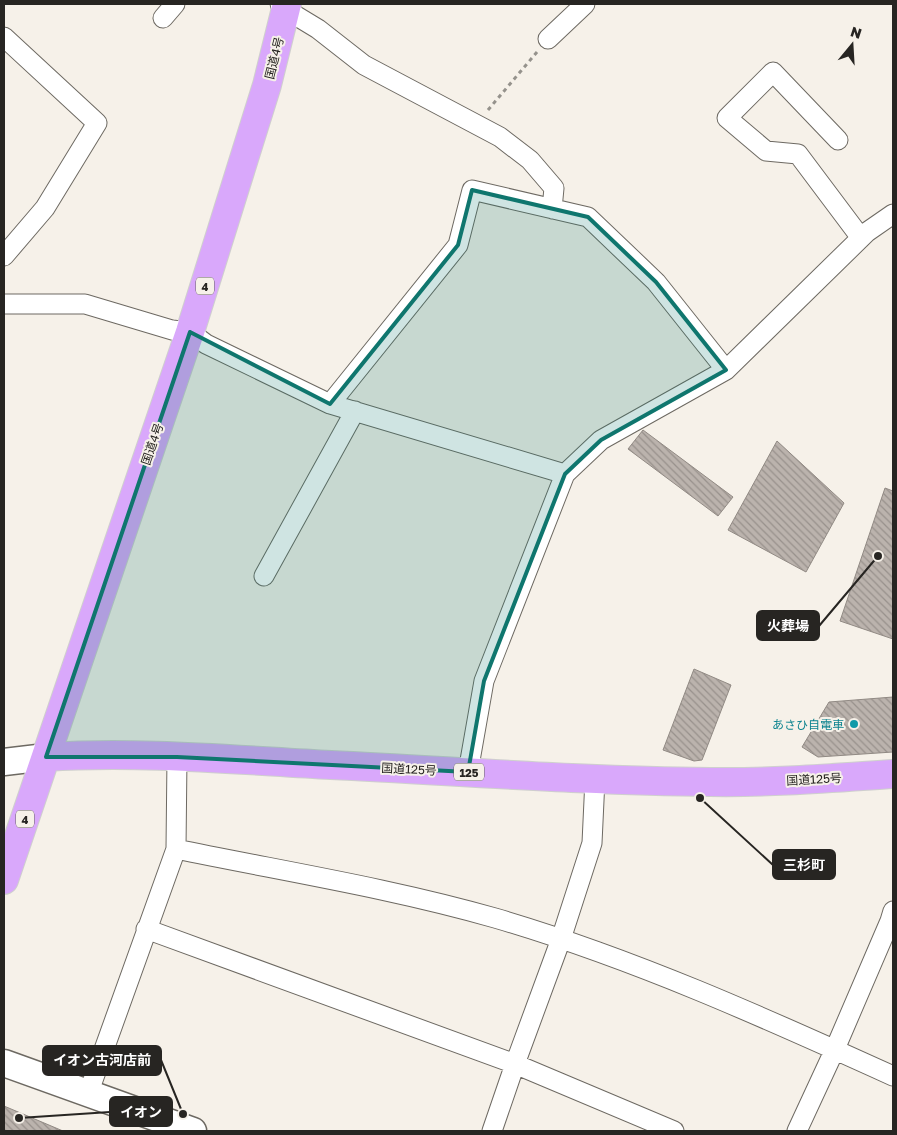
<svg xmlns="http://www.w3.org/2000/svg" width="897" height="1135" font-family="'Golos Text','Noto Sans JP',sans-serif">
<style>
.building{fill:url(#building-back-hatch);stroke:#918a84}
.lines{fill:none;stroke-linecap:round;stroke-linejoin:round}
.street-casing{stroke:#6d6962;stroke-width:21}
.secondary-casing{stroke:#6d6962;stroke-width:29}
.highway-casing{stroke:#cfcfce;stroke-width:30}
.path{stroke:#95928c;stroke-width:3;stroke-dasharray:4 4;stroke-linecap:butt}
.street{stroke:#fff;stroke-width:19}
.secondary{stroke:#fff;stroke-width:26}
.highway{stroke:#d9a8fb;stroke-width:28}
.marked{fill:#0f766e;fill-opacity:0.2;stroke:#0f766e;stroke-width:4;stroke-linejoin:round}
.culture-dot{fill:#0f9aa8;stroke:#f6f1e9;stroke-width:2}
.labels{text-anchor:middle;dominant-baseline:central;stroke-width:4;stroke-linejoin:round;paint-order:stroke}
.shield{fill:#f6f1e9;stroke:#65625e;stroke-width:1}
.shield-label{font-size:11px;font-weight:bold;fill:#272522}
.street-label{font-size:12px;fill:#272522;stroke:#f6f1e9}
.culture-label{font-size:12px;fill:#0d838f;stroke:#f6f1e9;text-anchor:end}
.leader{fill:none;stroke:#272522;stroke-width:2}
.callout-dot{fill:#272522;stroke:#f6f1e9;stroke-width:2}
.callout{fill:#272522;stroke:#272522;stroke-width:2}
.callout-label{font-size:14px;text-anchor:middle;font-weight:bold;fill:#fff}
</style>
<defs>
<pattern id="building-back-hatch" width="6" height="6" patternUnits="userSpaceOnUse" patternTransform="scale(1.25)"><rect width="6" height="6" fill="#bbb3ad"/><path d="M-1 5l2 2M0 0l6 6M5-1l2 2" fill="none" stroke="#98918c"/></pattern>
</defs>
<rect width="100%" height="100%" fill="#f6f1e9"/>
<path class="building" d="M 643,430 L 733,497 L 718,516 L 628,449 Z
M 777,441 L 844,503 L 806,572 L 728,530 Z
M 885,488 L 893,491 L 893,639 L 840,621 Z
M 694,669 L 731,685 L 702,760 L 694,761 L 663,750 Z
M 893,697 L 893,752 L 818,757 L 802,747 L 829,702 Z
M 4,1106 L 63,1131 L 4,1131 Z"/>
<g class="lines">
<defs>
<path id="street" d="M 280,4 L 285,9 L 318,29 L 364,65 L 500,137 L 530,160 L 554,188 L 552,209
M 163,18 L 175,4
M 4,37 L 97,123 L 45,208 L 4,256
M 548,39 L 585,4
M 838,140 L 773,72 L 727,118 L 766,151 L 798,154 L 861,238
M 4,304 L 85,304 L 172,330 L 190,332 L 206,344 L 330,404 L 565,474
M 330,404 L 458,245 L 472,190 L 588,217 L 656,282 L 726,370
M 264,576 L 355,411
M 468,772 L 484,681 L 565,474 L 601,440 L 726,370 L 867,232 L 893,214
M 176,849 C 282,871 390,888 495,918 C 632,958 763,1017 893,1076
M 146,929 L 515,1064 L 674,1131
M 88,1094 L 176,849 L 177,757
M 492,1131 L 515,1064 L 561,939 L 592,843 L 595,779
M 797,1131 L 835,1049 L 890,921 L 893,911"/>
<path id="secondary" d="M 4,762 L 46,757
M 4,1063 L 193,1131"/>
<path id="highway" d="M 46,757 C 140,751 236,760 331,765 C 457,771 584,781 710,782 C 771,783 832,778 893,774
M 4,880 L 190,332 L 267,85 L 287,4"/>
</defs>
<use href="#street" class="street-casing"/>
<use href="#secondary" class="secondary-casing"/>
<use href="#highway" class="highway-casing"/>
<path class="path" d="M 488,110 L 537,52"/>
<use href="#street" class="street"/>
<use href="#secondary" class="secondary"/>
<use href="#highway" class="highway"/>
</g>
<path class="marked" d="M 472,190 L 588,217 L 656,282 L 726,370 L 601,440 L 565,474 L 484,681 L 468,772 L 177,757 L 46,757 L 190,332 L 330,404 L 458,245 Z"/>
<circle class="culture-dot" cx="854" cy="724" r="5"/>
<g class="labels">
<g class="shield">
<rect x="196" y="277.5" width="18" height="17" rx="4"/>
<rect x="454" y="763.5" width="30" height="17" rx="4"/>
<rect x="16" y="810.5" width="18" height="17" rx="4"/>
</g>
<g class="shield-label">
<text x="205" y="286">4</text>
<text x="469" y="772">125</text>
<text x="25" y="819">4</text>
</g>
<g class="street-label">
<text transform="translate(274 58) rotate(-76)">国道4号</text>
<text transform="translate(152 444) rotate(-71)">国道4号</text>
<text transform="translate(409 769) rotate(3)">国道125号</text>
<text transform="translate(814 779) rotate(-3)">国道125号</text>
</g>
<g class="culture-label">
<text x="844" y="724">あさひ自電車</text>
</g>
</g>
<path class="leader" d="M878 556L819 626M700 798L773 865M183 1114L161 1060M19 1118L110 1112"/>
<g class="callout-dot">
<circle cx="878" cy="556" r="5"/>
<circle cx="700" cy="798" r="5"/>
<circle cx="183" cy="1114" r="5"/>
<circle cx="19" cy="1118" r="5"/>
</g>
<g class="callout">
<rect x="757" y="611" width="62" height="29" rx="5"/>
<rect x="773" y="850" width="62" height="29" rx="5"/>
<rect x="43" y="1046" width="118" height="29" rx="5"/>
<rect x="110" y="1097" width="62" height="29" rx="5"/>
</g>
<g class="callout-label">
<text x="788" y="631">火葬場</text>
<text x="804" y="870">三杉町</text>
<text x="102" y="1065">イオン古河店前</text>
<text x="141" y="1117">イオン</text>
</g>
<rect width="897" height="1135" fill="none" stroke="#272522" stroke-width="10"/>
<g transform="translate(852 45) rotate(18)" stroke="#f6f1e9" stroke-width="4" paint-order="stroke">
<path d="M0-4L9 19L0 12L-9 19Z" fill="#272522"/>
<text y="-8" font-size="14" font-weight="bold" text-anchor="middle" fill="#272522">N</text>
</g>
</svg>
